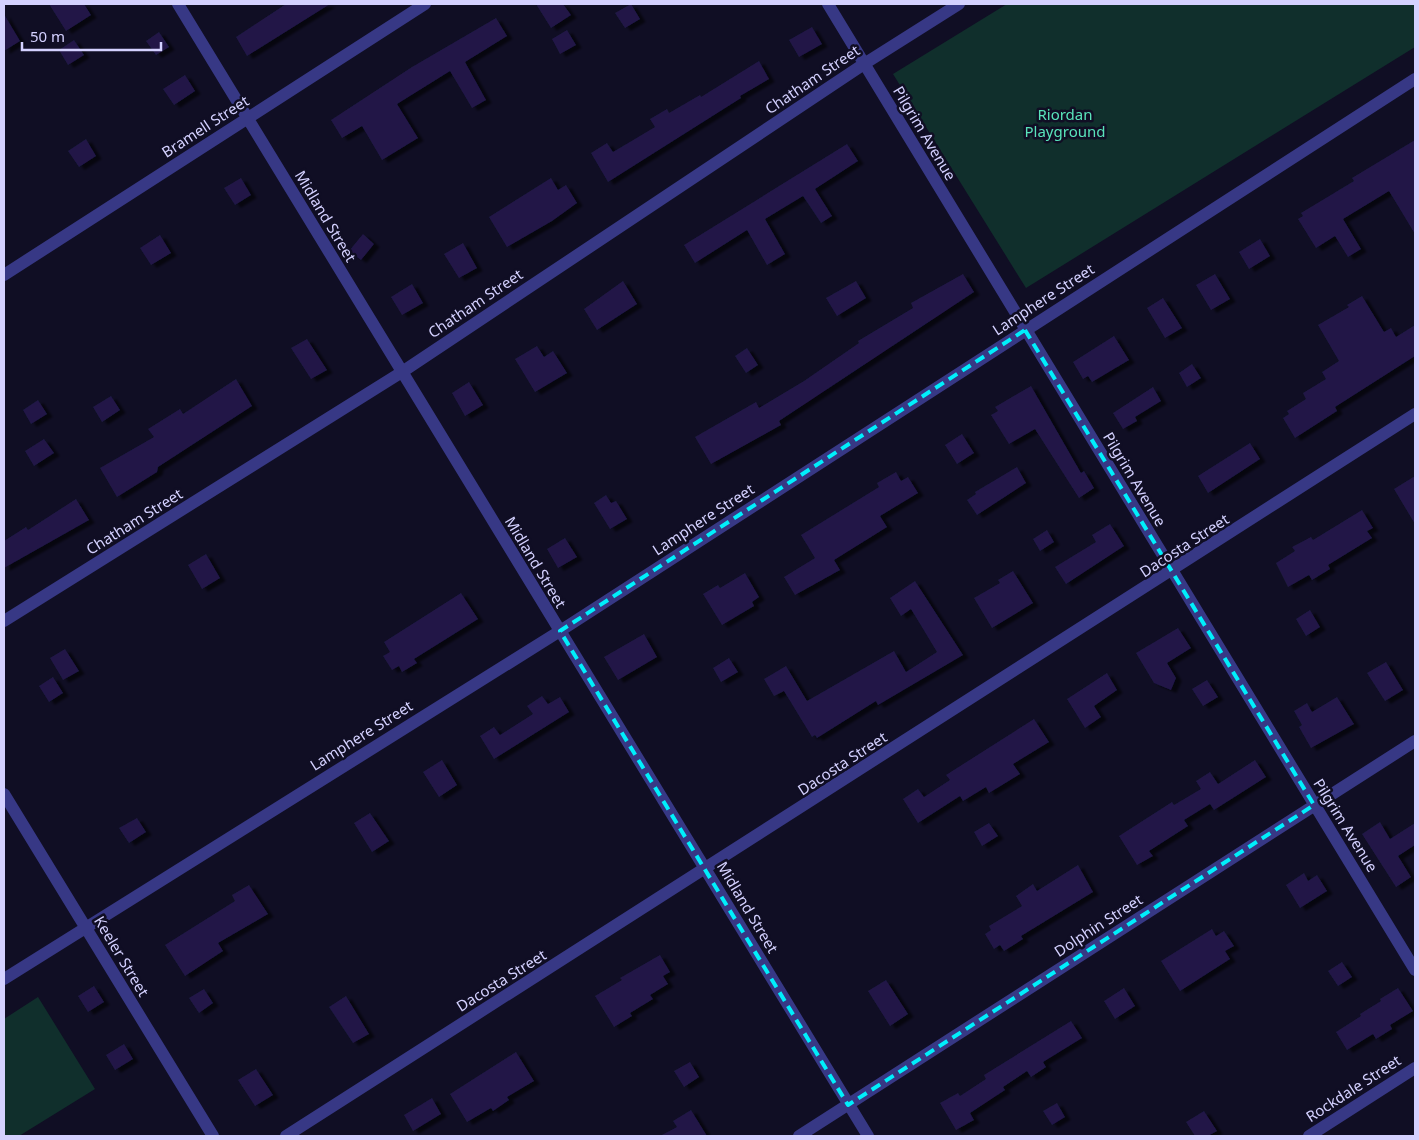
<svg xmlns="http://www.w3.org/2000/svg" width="1419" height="1140" font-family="'Noto Sans',sans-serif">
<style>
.green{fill:#102f2c}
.building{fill:#201946;filter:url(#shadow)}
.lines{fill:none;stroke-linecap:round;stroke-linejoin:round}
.minor{stroke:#373885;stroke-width:12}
.marked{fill:none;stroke:#00effc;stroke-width:4;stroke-dasharray:10 6;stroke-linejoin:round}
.labels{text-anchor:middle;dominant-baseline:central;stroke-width:5;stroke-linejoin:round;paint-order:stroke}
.street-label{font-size:15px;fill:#d4d1ff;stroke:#100e24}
.park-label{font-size:15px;fill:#59e3ba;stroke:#100e24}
</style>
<defs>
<filter id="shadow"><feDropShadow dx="5.5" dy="3" stdDeviation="1" flood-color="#0009"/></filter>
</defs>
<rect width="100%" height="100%" fill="#100e24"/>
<path class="green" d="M 1007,4 L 1415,4 L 1415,47 L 1026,288 L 893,74 Z
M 38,997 L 95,1089 L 19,1136 L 4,1136 L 4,1019 Z"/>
<path class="building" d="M 49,4 L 84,4 L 91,15 L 66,31 Z
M 286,4 L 330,4 L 247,56 L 236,37 Z
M 536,4 L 563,4 L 571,15 L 551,28 Z
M 631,4 L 640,19 L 625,28 L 615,13 Z
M 4,14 L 20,41 L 4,51 Z
M 496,18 L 507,36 L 465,62 L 486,100 L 472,108 L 450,71 L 397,104 L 418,138 L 382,160 L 362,126 L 342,138 L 331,120 L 412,67 Z
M 812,27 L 822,44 L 799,57 L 789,40 Z
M 567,30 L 576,45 L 560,54 L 552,39 Z
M 159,32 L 169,47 L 156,55 L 146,41 Z
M 74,40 L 84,55 L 68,65 L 59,50 Z
M 759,61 L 769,79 L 740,96 L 741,98 L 608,182 L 591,153 L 607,143 L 613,152 L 655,127 L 650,119 L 667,109 L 669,113 L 700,95 L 701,97 Z
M 185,75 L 195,91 L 174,105 L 163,89 Z
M 86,139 L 96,156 L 79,167 L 68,151 Z
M 1415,140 L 1415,234 L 1389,191 L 1343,219 L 1361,249 L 1348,257 L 1335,236 L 1316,248 L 1298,219 L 1303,216 L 1301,213 L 1354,181 L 1352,178 Z
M 847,144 L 858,161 L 815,189 L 832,216 L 821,223 L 803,196 L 765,219 L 785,254 L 767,265 L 747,230 L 695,263 L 684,245 Z
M 241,178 L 251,195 L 235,205 L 224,188 Z
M 551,178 L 558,190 L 566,185 L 577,203 L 552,221 L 507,247 L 489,217 Z
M 363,234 L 374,244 L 361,260 L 349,251 Z
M 160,235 L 171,253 L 151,265 L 140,248 Z
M 1260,239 L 1270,256 L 1249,269 L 1239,252 Z
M 463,243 L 477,268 L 459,278 L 444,254 Z
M 963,274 L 974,292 L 779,421 L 781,425 L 711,464 L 695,437 L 756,402 L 759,408 L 804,381 L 859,343 L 858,341 L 913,308 L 911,303 Z
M 1215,274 L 1230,299 L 1211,310 L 1196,285 Z
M 623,281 L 637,304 L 597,330 L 584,309 Z
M 856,281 L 866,298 L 837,316 L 826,298 Z
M 412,284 L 423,303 L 402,315 L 391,297 Z
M 1362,296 L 1384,332 L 1391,328 L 1396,337 L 1415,325 L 1415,356 L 1335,407 L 1337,411 L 1295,438 L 1283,418 L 1289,414 L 1287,411 L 1306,399 L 1303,393 L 1326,379 L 1322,372 L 1339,361 L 1318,325 L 1349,307 L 1347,305 Z
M 1163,298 L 1182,328 L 1165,338 L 1147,308 Z
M 1114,336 L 1129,360 L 1092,382 L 1088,376 L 1083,379 L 1073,362 Z
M 307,339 L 327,370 L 311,379 L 291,348 Z
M 537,346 L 544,357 L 553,351 L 567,373 L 535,392 L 515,359 Z
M 747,348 L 758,365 L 746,373 L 735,356 Z
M 1192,364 L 1201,378 L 1187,387 L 1179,373 Z
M 236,379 L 252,406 L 158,467 L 157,472 L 117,497 L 100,468 L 154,437 L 148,429 L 180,409 L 183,414 Z
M 469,382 L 483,405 L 465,416 L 452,393 Z
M 1031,386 L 1081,473 L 1084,471 L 1094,488 L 1079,498 L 1035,429 L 1009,444 L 991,415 L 998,411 L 995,407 Z
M 1153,387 L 1161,401 L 1135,417 L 1137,421 L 1123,429 L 1113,413 Z
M 111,396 L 120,410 L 102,422 L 93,407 Z
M 38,400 L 47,414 L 31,424 L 23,410 Z
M 962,434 L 974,453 L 957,464 L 945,445 Z
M 44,439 L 54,453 L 34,466 L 25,451 Z
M 1250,443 L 1260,459 L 1208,493 L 1198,476 Z
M 1017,467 L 1026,483 L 977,515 L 967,500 L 976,494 L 975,492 Z
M 896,472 L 901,481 L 908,477 L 918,493 L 880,516 L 887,527 L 834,560 L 840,570 L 795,595 L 784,577 L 815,558 L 801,535 L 879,487 L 877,483 Z
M 1415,476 L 1415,524 L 1394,489 Z
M 606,495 L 611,503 L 616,501 L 627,519 L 610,529 L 594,503 Z
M 76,499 L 89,520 L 4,568 L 4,541 L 26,527 L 28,530 Z
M 1362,510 L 1373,528 L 1367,531 L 1372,538 L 1328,565 L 1330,569 L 1312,580 L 1309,575 L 1288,587 L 1276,563 L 1295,551 L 1292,547 L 1311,537 L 1313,540 Z
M 1110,524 L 1124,546 L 1066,584 L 1055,567 L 1096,542 L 1092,535 Z
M 1047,530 L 1054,542 L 1040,551 L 1033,539 Z
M 565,538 L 577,557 L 558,568 L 547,549 Z
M 206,554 L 220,578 L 202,589 L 188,565 Z
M 1013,571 L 1033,603 L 992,628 L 974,598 L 1000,583 L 998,580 Z
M 745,573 L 759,597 L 752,602 L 754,606 L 722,625 L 703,594 L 718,585 L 720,588 Z
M 915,581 L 963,655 L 878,705 L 876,701 L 817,738 L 815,735 L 812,737 L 784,691 L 774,696 L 764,679 L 786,666 L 807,701 L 894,651 L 906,672 L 937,652 L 911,609 L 901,616 L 890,598 Z
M 461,593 L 478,619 L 414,659 L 417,663 L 402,672 L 399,666 L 392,670 L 383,656 L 390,652 L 384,642 Z
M 1310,610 L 1320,627 L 1306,636 L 1296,619 Z
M 1178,628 L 1191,648 L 1167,663 L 1176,678 L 1171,690 L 1154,683 L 1136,653 Z
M 644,634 L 657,657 L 618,680 L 604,657 Z
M 65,649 L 79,671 L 63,680 L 50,658 Z
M 729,658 L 738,672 L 721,682 L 713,668 Z
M 1386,662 L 1403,690 L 1385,701 L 1367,673 Z
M 1107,673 L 1117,690 L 1094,706 L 1101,717 L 1085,728 L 1067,699 Z
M 53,677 L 63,693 L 49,702 L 39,686 Z
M 1207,680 L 1218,697 L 1203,706 L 1192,689 Z
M 542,696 L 548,704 L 560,697 L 569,712 L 494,759 L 480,736 L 494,727 L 500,735 L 533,714 L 527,706 Z
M 1337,697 L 1354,724 L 1311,748 L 1299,727 L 1302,725 L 1294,711 L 1307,703 L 1312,712 Z
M 1034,719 L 1049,742 L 1013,764 L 1020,774 L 989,793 L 986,787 L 963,801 L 960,796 L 918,823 L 903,799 L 918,789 L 924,797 L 950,780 L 946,775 Z
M 442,760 L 457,785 L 439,797 L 423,772 Z
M 1255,760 L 1266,777 L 1214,810 L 1210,804 L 1184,820 L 1188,826 L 1149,851 L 1153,856 L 1137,865 L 1119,836 L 1172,802 L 1174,805 L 1201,789 L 1196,781 L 1210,772 L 1218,784 Z
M 370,813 L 389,841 L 372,852 L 354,823 Z
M 137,818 L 146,832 L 129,843 L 119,828 Z
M 1380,822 L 1390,839 L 1415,823 L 1415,845 L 1398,856 L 1411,877 L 1396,887 L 1362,834 Z
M 989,823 L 998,836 L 982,846 L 974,832 Z
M 1078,865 L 1093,892 L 1021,936 L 1023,939 L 1004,951 L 1000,945 L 994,949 L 985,934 L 991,930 L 989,926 L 1022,906 L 1016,896 L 1033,884 L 1037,891 Z
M 1304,873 L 1308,881 L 1317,875 L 1327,891 L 1300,908 L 1286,885 Z
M 249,885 L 268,914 L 218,943 L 223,951 L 185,976 L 165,945 L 235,901 L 232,895 Z
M 1212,929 L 1216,936 L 1224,931 L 1234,946 L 1225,951 L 1230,959 L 1180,991 L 1161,961 Z
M 660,955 L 670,972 L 663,976 L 668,984 L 650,995 L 653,999 L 630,1013 L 632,1016 L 614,1027 L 595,996 L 622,980 L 620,978 Z
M 1342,962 L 1352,977 L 1338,986 L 1328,971 Z
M 886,980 L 908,1014 L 890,1026 L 868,991 Z
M 94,986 L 104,1002 L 88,1012 L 78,996 Z
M 1124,988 L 1135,1006 L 1115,1019 L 1104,1001 Z
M 1398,988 L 1413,1011 L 1390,1025 L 1392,1029 L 1376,1039 L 1373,1034 L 1347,1050 L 1336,1032 L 1361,1016 L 1360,1014 L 1381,1001 L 1380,999 Z
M 204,989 L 213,1003 L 199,1013 L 189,998 Z
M 346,996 L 369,1034 L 353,1043 L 329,1007 Z
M 1071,1021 L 1082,1038 L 1043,1062 L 1046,1067 L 1031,1077 L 1027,1071 L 1003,1087 L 1005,1090 L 970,1113 L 974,1120 L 956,1130 L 940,1103 L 958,1093 L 960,1096 L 986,1079 L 984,1075 Z
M 124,1044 L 133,1059 L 115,1070 L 106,1055 Z
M 516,1052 L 534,1081 L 507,1097 L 509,1100 L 493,1111 L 491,1108 L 467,1122 L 450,1094 Z
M 690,1062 L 699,1077 L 684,1087 L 674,1071 Z
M 256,1069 L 273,1095 L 255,1106 L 238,1080 Z
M 432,1098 L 441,1114 L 413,1131 L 404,1115 Z
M 1057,1103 L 1065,1117 L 1052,1125 L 1043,1111 Z
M 691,1110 L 707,1136 L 660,1136 L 677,1127 L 673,1121 Z
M 1204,1111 L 1217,1131 L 1208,1136 L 1195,1136 L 1186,1122 Z"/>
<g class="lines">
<path class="minor" d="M 178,4 L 868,1136
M 828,4 L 1415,970
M 4,275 L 425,4
M 4,621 L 402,372 L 864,64 L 959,4
M 4,794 L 213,1136
M 4,979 L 560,631 L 1415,79
M 286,1136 L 1415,414
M 799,1136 L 1415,741
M 1309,1136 L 1415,1068"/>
</g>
<path class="marked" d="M 1025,330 L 1314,805 L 848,1105 L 560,631 Z"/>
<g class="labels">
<g class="street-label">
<text transform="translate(812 79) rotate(-34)">Chatham Street</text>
<text transform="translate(205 126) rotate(-33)">Bramell Street</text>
<text transform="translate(925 133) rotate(59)">Pilgrim Avenue</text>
<text transform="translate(326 216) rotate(59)">Midland Street</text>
<text transform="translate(1043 299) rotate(-33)">Lamphere Street</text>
<text transform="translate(475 303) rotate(-34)">Chatham Street</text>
<text transform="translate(1135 479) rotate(59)">Pilgrim Avenue</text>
<text transform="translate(703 519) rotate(-33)">Lamphere Street</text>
<text transform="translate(134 521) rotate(-32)">Chatham Street</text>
<text transform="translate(1184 545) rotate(-33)">Dacosta Street</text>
<text transform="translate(536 562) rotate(59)">Midland Street</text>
<text transform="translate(361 735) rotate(-32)">Lamphere Street</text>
<text transform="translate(842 763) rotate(-33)">Dacosta Street</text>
<text transform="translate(1346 825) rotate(58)">Pilgrim Avenue</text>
<text transform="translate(748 907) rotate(59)">Midland Street</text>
<text transform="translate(1098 925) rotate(-33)">Dolphin Street</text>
<text transform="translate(122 956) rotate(59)">Keeler Street</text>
<text transform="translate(501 980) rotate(-32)">Dacosta Street</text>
<text transform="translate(1353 1088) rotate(-33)">Rockdale Street</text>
</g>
<g class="park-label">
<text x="1065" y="114">Riordan<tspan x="1065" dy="17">Playground</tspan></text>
</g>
</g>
<rect width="1419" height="1140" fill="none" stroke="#d4d1ff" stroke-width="10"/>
<path d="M22 42v8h139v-8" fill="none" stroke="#d4d1ff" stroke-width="2.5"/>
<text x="30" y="42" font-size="15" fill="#d4d1ff" stroke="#100e24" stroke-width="4" paint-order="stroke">50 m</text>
</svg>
